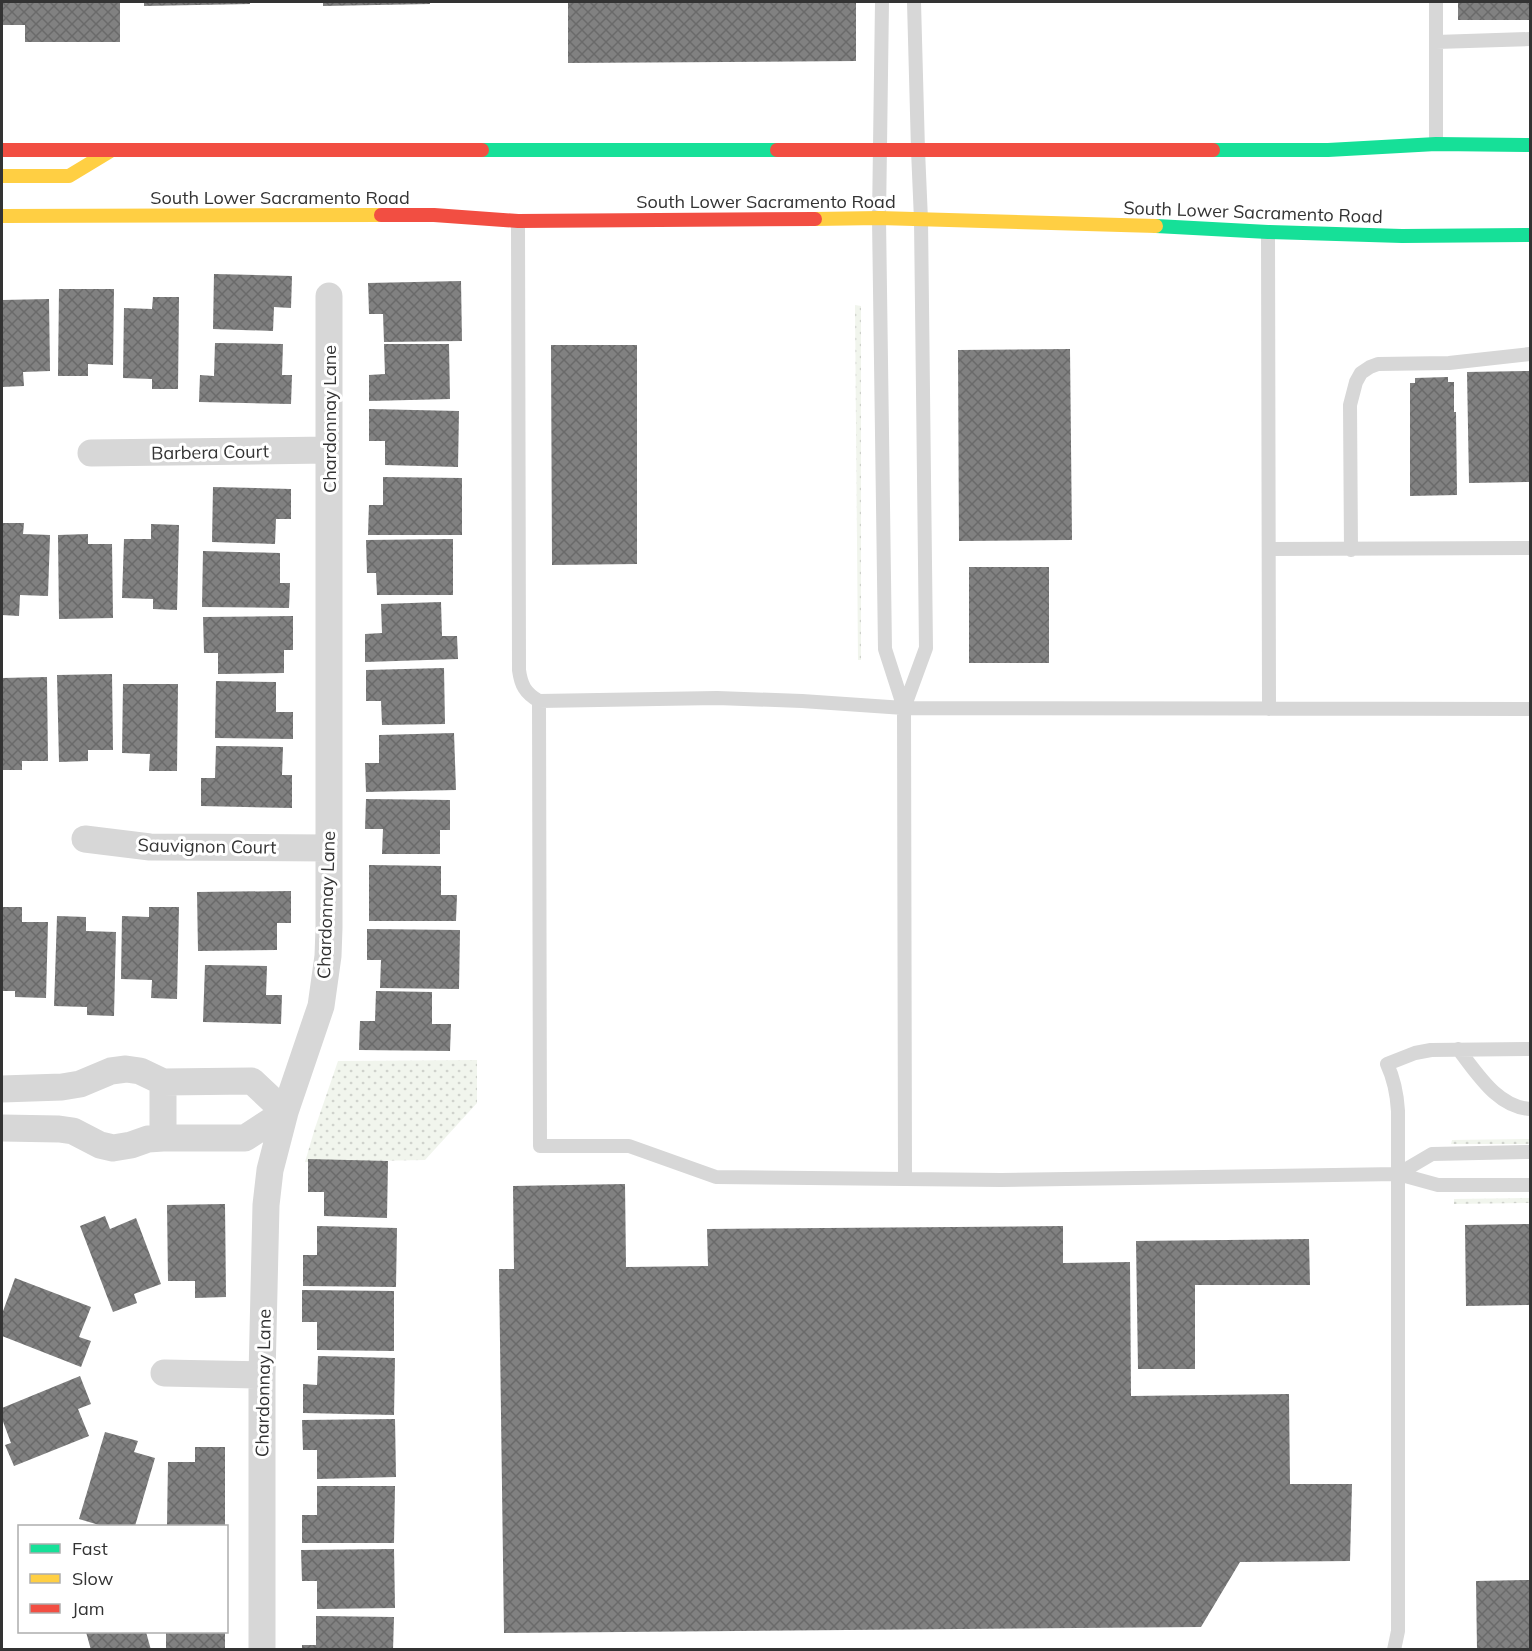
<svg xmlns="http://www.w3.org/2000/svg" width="1532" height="1651" font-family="Mulish,sans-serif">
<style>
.grass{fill:url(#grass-dots)}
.building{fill:url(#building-cross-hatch)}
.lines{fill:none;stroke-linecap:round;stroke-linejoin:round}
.lane{stroke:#d7d7d7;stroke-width:14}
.street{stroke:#d7d7d7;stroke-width:27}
.fast{stroke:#16e098;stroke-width:14}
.slow{stroke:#ffcf43;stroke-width:14}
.jam{stroke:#f24e42;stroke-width:14}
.labels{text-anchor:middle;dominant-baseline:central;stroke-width:6;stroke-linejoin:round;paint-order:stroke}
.street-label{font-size:18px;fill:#333;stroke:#fff}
</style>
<defs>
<pattern id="grass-dots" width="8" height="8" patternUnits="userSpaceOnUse" patternTransform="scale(1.5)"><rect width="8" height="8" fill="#f1f5ed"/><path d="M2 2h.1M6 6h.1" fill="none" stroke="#cfd2cc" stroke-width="1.8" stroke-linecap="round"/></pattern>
<pattern id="building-cross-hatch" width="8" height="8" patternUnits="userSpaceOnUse" patternTransform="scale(1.5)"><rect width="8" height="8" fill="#818181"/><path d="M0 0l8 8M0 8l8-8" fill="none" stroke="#6a6a6a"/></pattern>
</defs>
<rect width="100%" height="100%" fill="#fff"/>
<path class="grass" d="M 855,305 L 861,306 L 861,660 L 858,660 Z
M 477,1060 L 477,1103 L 425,1160 L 305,1162 L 315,1128 L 338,1061 Z
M 1530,1139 L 1530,1144 L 1451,1144 L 1452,1140 Z
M 1530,1198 L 1530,1203 L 1454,1204 L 1454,1199 Z"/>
<path class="building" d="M 2,2 L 120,2 L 120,42 L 25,42 L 25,25 L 2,25 Z
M 144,2 L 250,2 L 250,4 L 144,6 Z
M 323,2 L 430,2 L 430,4 L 323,6 Z
M 568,2 L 856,2 L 856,61 L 568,63 Z
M 1458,2 L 1530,2 L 1530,20 L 1458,20 Z
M 214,274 L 292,276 L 291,308 L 274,307 L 273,331 L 213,329 Z
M 461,281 L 462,341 L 384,342 L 383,314 L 369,314 L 368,283 Z
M 59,289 L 114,289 L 113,365 L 88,364 L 88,376 L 58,376 Z
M 153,297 L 179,297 L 178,389 L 152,389 L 152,379 L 123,378 L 124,308 L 152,309 Z
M 49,299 L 50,371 L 23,372 L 24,386 L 2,387 L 2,300 Z
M 215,343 L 283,344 L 282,375 L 292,375 L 291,404 L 199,402 L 200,375 L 214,376 Z
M 384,344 L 449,344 L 450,399 L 369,401 L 369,375 L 385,374 Z
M 551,345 L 637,345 L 637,564 L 552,565 Z
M 1070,349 L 1072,540 L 959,541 L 958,350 Z
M 1530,371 L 1530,482 L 1469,483 L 1467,372 Z
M 1448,377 L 1448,382 L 1454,382 L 1454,412 L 1456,412 L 1457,495 L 1410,496 L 1410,383 L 1415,383 L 1415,378 Z
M 369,409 L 459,411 L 458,467 L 385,465 L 385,441 L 369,441 Z
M 383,477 L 462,478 L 462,535 L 368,535 L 369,505 L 383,505 Z
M 213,487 L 291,489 L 291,519 L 276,519 L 275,544 L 212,542 Z
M 2,523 L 24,523 L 23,534 L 50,535 L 48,596 L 20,595 L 19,616 L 2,615 Z
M 151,524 L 179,525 L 177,610 L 153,609 L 153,599 L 122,598 L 124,539 L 151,539 Z
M 88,534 L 88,544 L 112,544 L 113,618 L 59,619 L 58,535 Z
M 453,539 L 453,595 L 377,595 L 376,573 L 367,573 L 366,540 Z
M 203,551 L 280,553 L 280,583 L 290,583 L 289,608 L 202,607 Z
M 969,567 L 1049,567 L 1049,663 L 969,663 Z
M 441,602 L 442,636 L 457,636 L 458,659 L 365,662 L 365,634 L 382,633 L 381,604 Z
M 293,616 L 293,650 L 284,650 L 284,673 L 218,674 L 218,653 L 204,653 L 203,617 Z
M 444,668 L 445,724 L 382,725 L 381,701 L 366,701 L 366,670 Z
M 112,674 L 113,750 L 88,750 L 88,761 L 59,762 L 57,675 Z
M 47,677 L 48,761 L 22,761 L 22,770 L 2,770 L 2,678 Z
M 216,681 L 276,682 L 276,712 L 293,712 L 293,739 L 215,738 Z
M 123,684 L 178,684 L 177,771 L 149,771 L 150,754 L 122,753 Z
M 454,733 L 456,790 L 366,792 L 365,763 L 379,763 L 379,735 Z
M 216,746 L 283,747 L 282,775 L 292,775 L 292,808 L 201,806 L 201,778 L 215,778 Z
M 366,799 L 450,800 L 450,830 L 440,830 L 440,854 L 382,854 L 383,829 L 365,829 Z
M 369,865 L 441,866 L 441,895 L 457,895 L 456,921 L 369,921 Z
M 291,891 L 291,923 L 277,923 L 277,950 L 198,951 L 197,892 Z
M 2,907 L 22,907 L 22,922 L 48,922 L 46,998 L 15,997 L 15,991 L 2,991 Z
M 149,907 L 179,907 L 177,999 L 151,998 L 152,980 L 121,979 L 122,916 L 149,917 Z
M 57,916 L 86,917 L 86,931 L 116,932 L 114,1016 L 87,1015 L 87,1007 L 54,1006 Z
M 367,929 L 460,930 L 459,989 L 380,988 L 381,960 L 367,960 Z
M 205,965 L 267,966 L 266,995 L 282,995 L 281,1024 L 203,1022 Z
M 376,991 L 432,992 L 432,1024 L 451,1024 L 450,1051 L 359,1050 L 360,1021 L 375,1021 Z
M 308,1159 L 388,1161 L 387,1218 L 324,1216 L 324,1192 L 308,1192 Z
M 625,1184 L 626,1267 L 708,1266 L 707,1229 L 1063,1226 L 1063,1263 L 1130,1262 L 1131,1396 L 1289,1394 L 1290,1484 L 1352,1484 L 1350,1561 L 1240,1562 L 1201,1627 L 504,1633 L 499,1269 L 514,1269 L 513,1186 Z
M 225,1204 L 226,1297 L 195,1298 L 195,1281 L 168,1281 L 167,1205 Z
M 105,1216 L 110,1229 L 136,1218 L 161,1284 L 134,1294 L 137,1303 L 113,1312 L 80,1226 Z
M 1530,1224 L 1530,1305 L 1466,1306 L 1465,1225 Z
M 317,1226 L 397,1228 L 396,1287 L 303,1286 L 303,1255 L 317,1255 Z
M 1309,1239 L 1310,1285 L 1195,1285 L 1195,1369 L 1138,1369 L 1136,1241 Z
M 15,1278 L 91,1307 L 79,1337 L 91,1341 L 81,1367 L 2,1336 L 2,1314 Z
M 302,1290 L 394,1291 L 394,1351 L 317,1350 L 317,1322 L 302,1322 Z
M 318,1356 L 395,1358 L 394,1415 L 303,1413 L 303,1384 L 317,1385 Z
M 80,1376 L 91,1404 L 78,1409 L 89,1436 L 14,1466 L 5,1445 L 11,1443 L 2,1419 L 2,1408 Z
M 395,1419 L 396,1477 L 317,1479 L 317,1450 L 303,1450 L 302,1420 Z
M 105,1432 L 138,1441 L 134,1452 L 155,1458 L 135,1526 L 98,1526 L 99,1525 L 79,1519 Z
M 195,1447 L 225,1447 L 225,1526 L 167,1526 L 168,1462 L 195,1462 Z
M 317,1486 L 395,1486 L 394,1543 L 302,1543 L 302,1515 L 317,1515 Z
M 394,1549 L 395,1608 L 317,1609 L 317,1581 L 302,1581 L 301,1550 Z
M 1530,1580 L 1530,1650 L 1477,1650 L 1476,1581 Z
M 316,1616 L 394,1617 L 393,1650 L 302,1650 L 302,1645 L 316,1645 Z
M 86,1632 L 146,1632 L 151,1650 L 91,1650 Z
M 166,1632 L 225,1632 L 225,1650 L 166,1650 Z"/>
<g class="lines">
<path class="lane" d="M 882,2 L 879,218 L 885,649 L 904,708 L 926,648 L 921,220 L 918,150 L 914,2
M 1436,2 L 1436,144
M 1436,42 L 1530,39
M 518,221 L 519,670 C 521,685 525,693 539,701 L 717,698 L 802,701 L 904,708 L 1530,709
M 1268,232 L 1269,709
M 1269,549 L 1530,548
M 1351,550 L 1350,405 L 1356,382 L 1361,373 L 1370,367 L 1378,364 L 1449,363 L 1530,354
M 539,701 L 540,1146 L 629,1146 L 716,1177 L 1001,1180 L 1398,1174 L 1438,1185 L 1530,1185
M 904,708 L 905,1179
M 1458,1049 C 1477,1073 1497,1107 1530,1109
M 1398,1174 L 1432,1154 L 1530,1152
M 1394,1650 L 1398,1631 L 1398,1111 C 1397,1094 1394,1079 1387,1064 L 1415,1053 L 1431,1050 L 1530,1049"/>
<path class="street" d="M 91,453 L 329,450
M 85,839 L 150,847 L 329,848
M 2,1089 L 62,1087 L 80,1084 L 111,1071 L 126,1069 L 140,1071 L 163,1082 L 252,1081 L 285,1112 L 245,1138 L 163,1138 L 148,1139 L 131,1145 L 113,1148 L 100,1145 L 73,1131 L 59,1129 L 2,1128
M 163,1138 L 163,1082
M 164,1373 L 262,1375
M 262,1650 L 262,1375 L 266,1205 L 270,1170 L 285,1112 L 321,1006 L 328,956 L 329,928 L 329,296"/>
<path class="fast" d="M 482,150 L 777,150
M 1213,150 L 1328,150 L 1436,144 L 1530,145
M 1156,226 L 1268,232 L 1402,236 L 1530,235"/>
<path class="slow" d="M 2,176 L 69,176 L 112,150
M 2,216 L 381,215
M 815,219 L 879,218 L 1156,226"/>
<path class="jam" d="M 2,150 L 482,150
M 777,150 L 1213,150
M 381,215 L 434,215 L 518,221 L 815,219"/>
</g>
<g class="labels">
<g class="street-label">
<text x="280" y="197">South Lower Sacramento Road</text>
<text x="766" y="201">South Lower Sacramento Road</text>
<text transform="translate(1253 212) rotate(2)">South Lower Sacramento Road</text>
<text transform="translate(329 419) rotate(-90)">Chardonnay Lane</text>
<text transform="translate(210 452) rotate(-1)">Barbera Court</text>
<text transform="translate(207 846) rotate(1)">Sauvignon Court</text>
<text transform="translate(326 905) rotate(-88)">Chardonnay Lane</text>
<text transform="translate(263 1383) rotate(-89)">Chardonnay Lane</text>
</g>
</g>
<rect width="1532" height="1651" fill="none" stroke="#333333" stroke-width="6"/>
<rect x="18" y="1525" width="210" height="108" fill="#ffffff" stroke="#adadad" stroke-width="1.5"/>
<rect x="30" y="1544" width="30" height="9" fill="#16e098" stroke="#adadad" stroke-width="1.5"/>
<text x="72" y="1555" font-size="18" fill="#333333">Fast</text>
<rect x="30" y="1574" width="30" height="9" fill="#ffcf43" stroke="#adadad" stroke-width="1.5"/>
<text x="72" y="1585" font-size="18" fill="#333333">Slow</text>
<rect x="30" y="1604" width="30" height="9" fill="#f24e42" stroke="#adadad" stroke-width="1.5"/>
<text x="72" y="1615" font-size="18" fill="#333333">Jam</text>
</svg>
